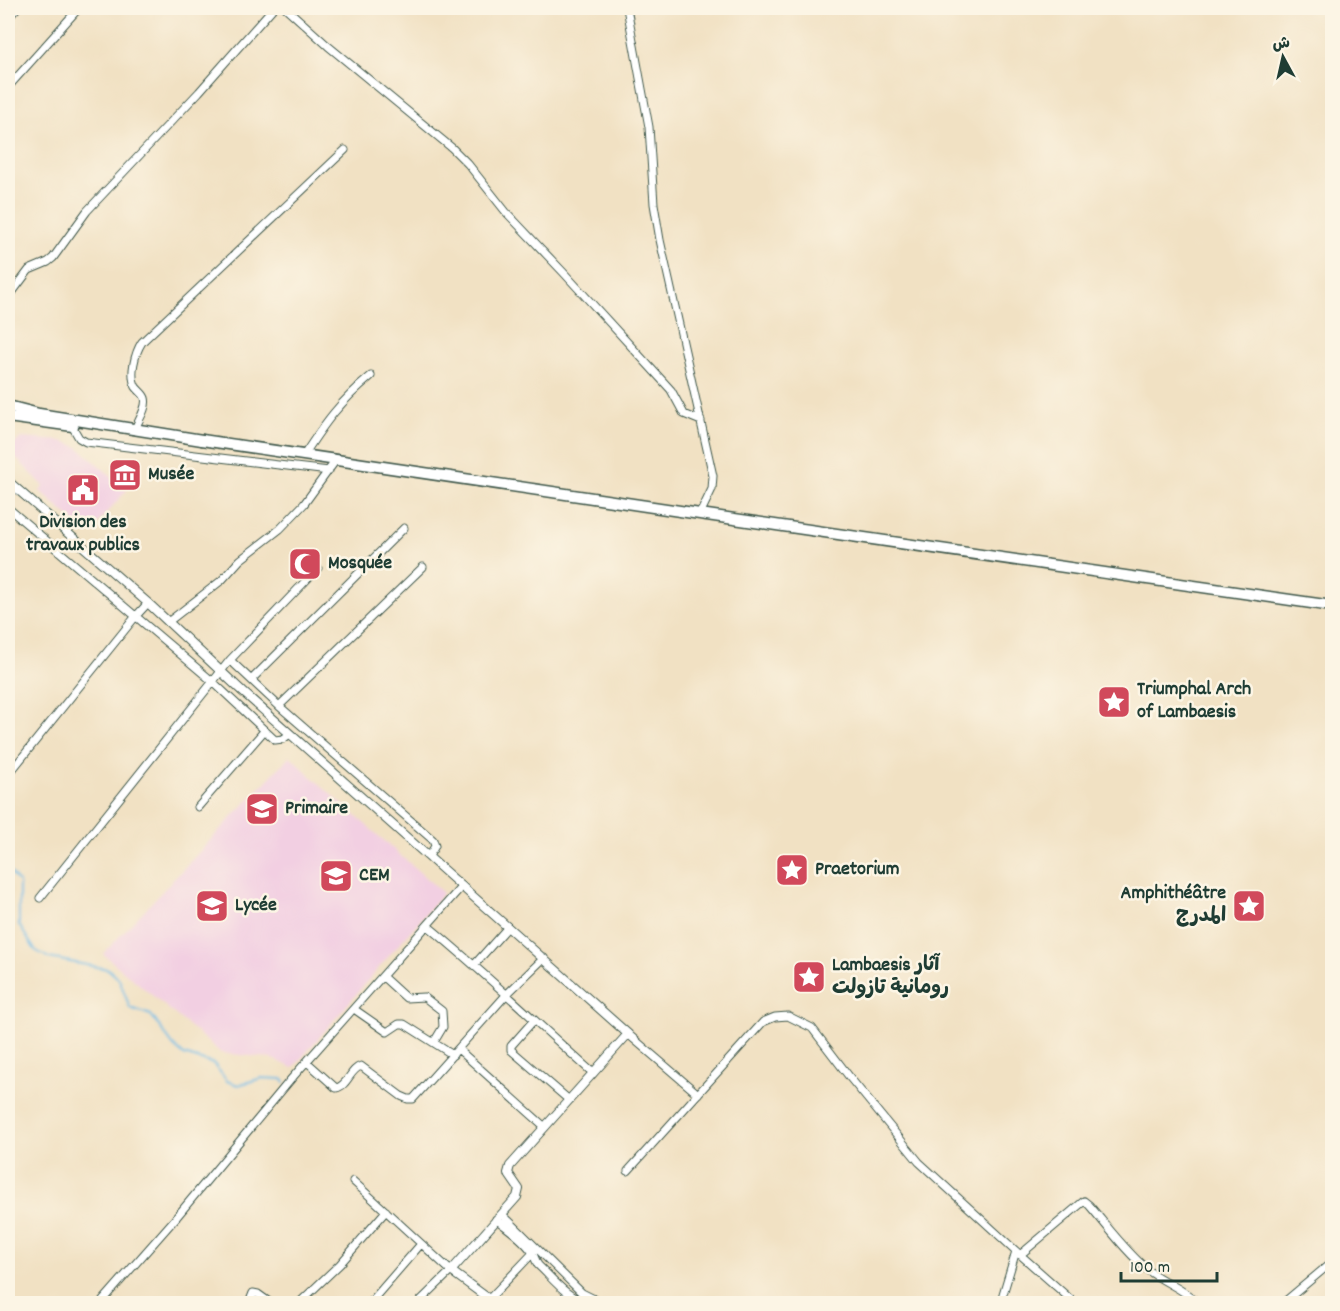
<svg xmlns="http://www.w3.org/2000/svg" width="1340" height="1311" font-family="Dekko,'Playpen Sans Arabic',sans-serif">
<style>
.built{fill:#f2cfe2}
.lines{fill:none;stroke-linecap:round;stroke-linejoin:round}
.stream{stroke:#6bb9e5;stroke-width:2}
.minor-casing{stroke:#3e5649;stroke-width:9}
.tertiary-casing{stroke:#3e5649;stroke-width:10}
.primary-casing{stroke:#3e5649;stroke-width:13}
.trunk-casing{stroke:#3e5649;stroke-width:13}
.minor{stroke:#fff;stroke-width:7}
.tertiary{stroke:#fff;stroke-width:8}
.primary{stroke:#fff;stroke-width:10}
.trunk{stroke:#fff;stroke-width:10}
.labels{text-anchor:middle;dominant-baseline:central;stroke-width:5;stroke-linejoin:round;paint-order:stroke}
.poi-label{font-size:20px;font-weight:bold;fill:#1f3d34;stroke:#fcf5e5;text-anchor:start}
</style>
<rect width="100%" height="100%" fill="#fcf5e5"/>
<filter id="ink" filterUnits="userSpaceOnUse"><feTurbulence type="fractalNoise" baseFrequency=".0167" numOctaves="2"/><feDisplacementMap in="SourceGraphic" scale="12" xChannelSelector="R" yChannelSelector="G"/><feConvolveMatrix kernelMatrix="1 2 1 2 8 2 1 2 1" color-interpolation-filters="sRGB"/></filter>
<filter id="wash" filterUnits="userSpaceOnUse"><feTurbulence type="fractalNoise" baseFrequency=".008" numOctaves="4" result="noise"/><feDisplacementMap in="SourceGraphic" scale="24" xChannelSelector="R" yChannelSelector="G"/><feGaussianBlur stdDeviation="1.35" result="paint"/><feColorMatrix in="noise" values="0 0 0 0 0 0 0 0 0 0 0 0 0 0 0 0 0 1.4 0 .05"/><feComposite in="paint" operator="in"/></filter>
<g filter="url(#wash)">
<rect width="100%" height="100%" fill="#f1e1c3"/>
<path class="built" d="M 21,438 L 62,441 L 78,447 L 127,490 L 88,534 L 40,491 L 44,486 L 8,450 Z
M 290,756 L 314,779 L 443,893 L 293,1068 L 271,1058 L 221,1053 L 103,954 Z"/>
<g class="lines">
<path class="stream" d="M 8,869 L 19,883 L 19,925 L 35,950 L 49,958 L 108,969 L 119,979 L 130,1008 L 151,1015 L 173,1045 L 184,1055 L 214,1064 L 227,1081 L 238,1085 L 262,1078 L 282,1079 L 285,1082"/>
</g>
</g>
<g filter="url(#ink)">
<g class="lines">
<defs>
<path id="minor" d="M 286,8 L 328,46 L 452,148 L 468,164 L 506,212 L 564,273 L 671,390 L 684,414 L 701,421
M 627,8 L 649,127 L 654,204 L 660,240 L 713,476 L 712,489 L 700,514
M 8,18 L 17,8
M 8,87 L 79,8
M 8,298 L 29,270 L 48,262 L 53,258 L 87,211 L 199,92 L 273,8
M 72,426 L 79,438 L 86,442 L 329,471
M 135,429 C 138,421 148,407 145,398 C 144,394 139,391 136,387 C 129,375 135,353 142,342 L 345,150
M 304,455 C 326,421 340,402 371,376
M 8,508 L 212,681 L 275,740 L 283,739 L 290,734
M 168,622 L 222,580 L 240,560 L 280,529 L 304,504 L 336,460
M 230,660 L 279,706 L 433,840 L 435,846 L 429,856
M 252,679 L 404,528
M 279,706 L 423,567
M 8,775 L 136,616 L 148,603
M 198,807 L 264,731
M 40,898 L 230,660 L 318,568
M 428,926 C 485,973 538,1024 593,1073
M 474,965 L 508,927
M 383,977 L 406,998 L 424,997 L 442,1011 L 443,1027 L 434,1042
M 354,1009 L 387,1032 L 399,1024 L 404,1024 L 453,1055
M 534,1020 L 511,1046 L 511,1050 L 569,1100
M 628,1034 L 698,1094
M 458,1049 L 545,1127
M 307,1062 L 336,1088 C 348,1086 350,1069 361,1066 L 401,1096 L 408,1099 L 413,1099 L 506,995 L 544,958
M 628,1171 L 763,1022 L 775,1017 L 788,1016 L 812,1028 L 851,1079 L 919,1162 L 1016,1251 L 1076,1304
M 353,1181 L 451,1271 L 417,1304
M 502,1214 L 577,1288 L 582,1293 L 604,1304
M 496,1219 C 508,1229 524,1239 532,1252 C 535,1257 535,1260 538,1265 C 554,1280 567,1298 588,1304
M 1020,1255 L 1084,1201 L 1089,1205 C 1108,1227 1126,1252 1149,1271 C 1165,1283 1184,1289 1199,1304
M 489,1299 L 533,1253
M 100,1304 L 174,1220 L 292,1078 L 462,886
M 256,1304 L 251,1298 L 253,1293 L 258,1294 L 272,1304
M 298,1304 L 340,1264 L 386,1211
M 369,1304 L 421,1244
M 557,1304 L 568,1295
M 1000,1304 L 1016,1251
M 1282,1304 L 1332,1262"/>
<path id="tertiary" d="M 8,481 L 148,603 L 243,692 L 628,1034 L 510,1166 L 508,1173 L 519,1189 L 517,1197 L 451,1271 L 489,1299 L 491,1304"/>
<path id="primary" d="M 202,440 L 700,514 L 1332,606"/>
<path id="trunk" d="M 8,406 L 39,414 L 202,440
M 8,417 L 73,426"/>
</defs>
<use href="#minor" class="minor-casing"/>
<use href="#tertiary" class="tertiary-casing"/>
<use href="#primary" class="primary-casing"/>
<use href="#trunk" class="trunk-casing"/>
<use href="#minor" class="minor"/>
<use href="#tertiary" class="tertiary"/>
<use href="#primary" class="primary"/>
<use href="#trunk" class="trunk"/>
</g>
</g>
<defs>
<symbol id="museum-square" viewBox="-11 -11 22 22"><rect x="-9" y="-9" width="18" height="18" rx="4" fill="#d1495b" stroke="#fcf5e5"/><path d="M0-6L6-3V-2H-6V-3ZM-5-1h2V3h-2ZM-1-1h2V3h-2ZM3-1h2V3H3ZM-6 4H6V6H-6Z" fill="#fff"/></symbol>
<symbol id="civic-square" viewBox="-11 -11 22 22"><rect x="-9" y="-9" width="18" height="18" rx="4" fill="#d1495b" stroke="#fcf5e5"/><path d="M-.6-6.5H3V-4.5H.6V-3L4-1V1h2V6H-6V1h2V-1L-.6-3ZM-1.2 2.5V6h2.4V2.5Z" fill="#fff"/></symbol>
<symbol id="mosque-square" viewBox="-11 -11 22 22"><rect x="-9" y="-9" width="18" height="18" rx="4" fill="#d1495b" stroke="#fcf5e5"/><path d="M3.5-4.9A6 6 0 1 0 3.5 4.9A5 5 0 1 1 3.5-4.9Z" fill="#fff"/></symbol>
<symbol id="sight-square" viewBox="-11 -11 22 22"><rect x="-9" y="-9" width="18" height="18" rx="4" fill="#d1495b" stroke="#fcf5e5"/><path d="M0-6L1.8-2.2L6-1.7L2.9 1.2L3.7 5.4L0 3.3L-3.7 5.4L-2.9 1.2L-6-1.7L-1.8-2.2Z" fill="#fff"/></symbol>
<symbol id="school-square" viewBox="-11 -11 22 22"><rect x="-9" y="-9" width="18" height="18" rx="4" fill="#d1495b" stroke="#fcf5e5"/><path d="M0-5L7-2L0 1L-7-2ZM-4 1L0 2.5L4 1V4Q0 6-4 4Z" fill="#fff"/></symbol>
</defs>
<g fill-rule="evenodd">
<use href="#museum-square" x="106" y="456" width="38" height="38"/>
<use href="#civic-square" x="64" y="471" width="38" height="38"/>
<use href="#mosque-square" x="286" y="545" width="38" height="38"/>
<use href="#sight-square" x="1095" y="683" width="38" height="38"/>
<use href="#school-square" x="243" y="790" width="38" height="38"/>
<use href="#sight-square" x="773" y="851" width="38" height="38"/>
<use href="#school-square" x="317" y="857" width="38" height="38"/>
<use href="#school-square" x="193" y="887" width="38" height="38"/>
<use href="#sight-square" x="1230" y="887" width="38" height="38"/>
<use href="#sight-square" x="790" y="958" width="38" height="38"/>
</g>
<g class="labels">
<g class="poi-label">
<text x="148" y="475">Musée</text>
<text x="83" y="523" text-anchor="middle">Division des<tspan x="83" dy="23">travaux publics</tspan></text>
<text x="328" y="564">Mosquée</text>
<text x="1137" y="690">Triumphal Arch<tspan x="1137" dy="23">of Lambaesis</tspan></text>
<text x="285" y="809">Primaire</text>
<text x="815" y="870">Praetorium</text>
<text x="359" y="876">CEM</text>
<text x="1226" y="894" text-anchor="end">Amphithéâtre<tspan x="1226" dy="23">المدرج</tspan></text>
<text x="235" y="906">Lycée</text>
<text x="832" y="966">Lambaesis آثار<tspan x="832" dy="23">رومانية تازولت</tspan></text>
</g>
</g>
<rect width="1340" height="1311" fill="none" stroke="#fcf5e5" stroke-width="30"/>
<g transform="translate(1283 57) rotate(352)" stroke="#fcf5e5" stroke-width="4.5" paint-order="stroke">
<path d="M0-4.5L10 22L0 15L-10 22Z" fill="#1f3d34"/>
<text y="-9" font-size="16" font-weight="bold" text-anchor="middle" fill="#1f3d34">ش</text>
</g>
<path d="M1121 1272v9h96v-9" fill="none" stroke="#1f3d34" stroke-width="3"/>
<text x="1130" y="1272" font-size="18" fill="#1f3d34" stroke="#fcf5e5" stroke-width="4.5" paint-order="stroke">100 m</text>
</svg>
